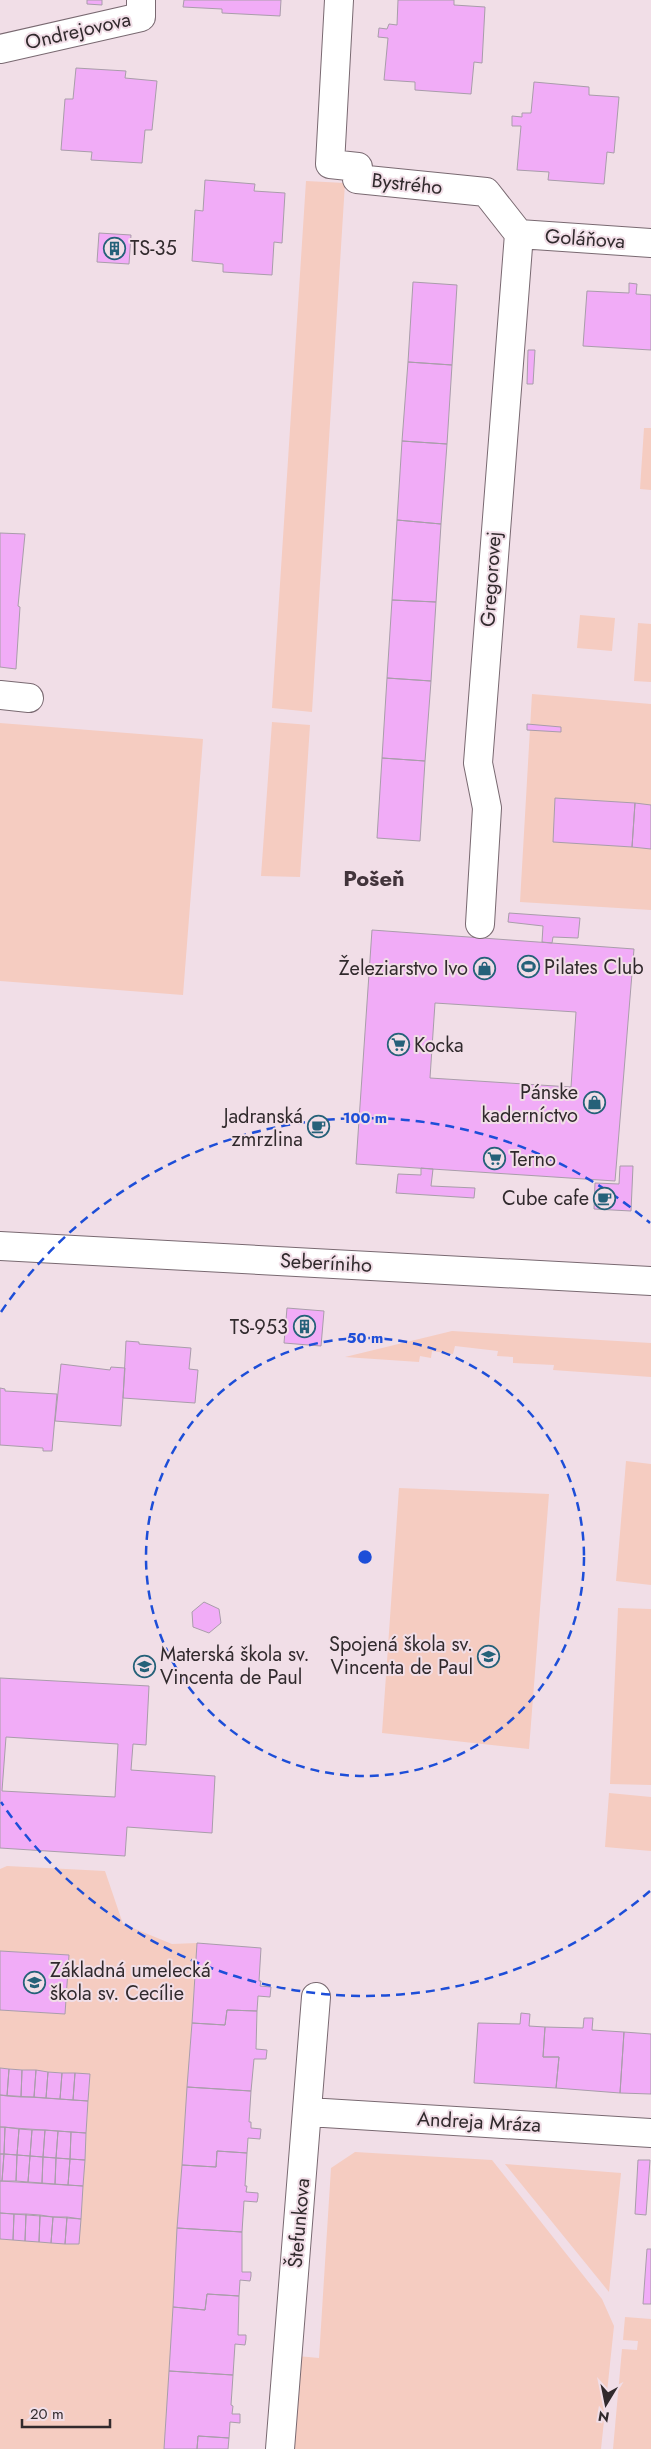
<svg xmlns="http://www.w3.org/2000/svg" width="651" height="2449" font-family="Jost,sans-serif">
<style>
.green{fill:#f5ccc1}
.building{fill:#f1acf7;stroke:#a99daa;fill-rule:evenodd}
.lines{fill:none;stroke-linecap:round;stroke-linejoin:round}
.minor-casing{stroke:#796971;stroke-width:30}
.minor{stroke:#fff;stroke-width:28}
.ring{fill:none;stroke:#1d4ed8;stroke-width:2.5;stroke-dasharray:9 6}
.labels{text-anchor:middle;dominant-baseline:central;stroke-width:4;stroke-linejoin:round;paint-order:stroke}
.street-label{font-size:20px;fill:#312a2d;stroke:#f1dee7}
.poi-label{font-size:20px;fill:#312a2d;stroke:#f1dee7;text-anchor:start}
.quarter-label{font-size:22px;font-weight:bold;fill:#42343b;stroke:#f1dee7}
.centre{fill:#1d4ed8;stroke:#f1dee7;stroke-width:2.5}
.ring-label{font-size:15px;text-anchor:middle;font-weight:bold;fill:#1d4ed8;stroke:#f1dee7;stroke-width:4;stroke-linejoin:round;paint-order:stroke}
</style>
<rect width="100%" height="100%" fill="#f1dee7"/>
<path class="green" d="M 306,181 L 345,183 L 312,712 L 272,708 Z
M 644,428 L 651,428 L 651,490 L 640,489 Z
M 580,615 L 615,618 L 612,651 L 577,648 Z
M 638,623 L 651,624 L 651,682 L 634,681 Z
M 532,694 L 651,704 L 651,910 L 520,902 Z
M 272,722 L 310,725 L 300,877 L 261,876 Z
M 0,723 L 203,739 L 183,995 L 0,981 Z
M 452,1331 L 651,1343 L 651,1377 L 553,1370 L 554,1365 L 513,1363 L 513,1357 L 497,1356 L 498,1351 L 455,1346 L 453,1354 L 432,1351 L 431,1358 L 420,1356 L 419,1362 L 345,1357 Z
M 626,1461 L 651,1464 L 651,1585 L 616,1581 Z
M 399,1488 L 549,1494 L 529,1749 L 382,1733 Z
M 618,1608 L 651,1609 L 651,1785 L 610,1784 Z
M 609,1793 L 651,1797 L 651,1851 L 605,1847 Z
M 7,1866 L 105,1871 L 123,1924 L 172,1944 L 197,1943 L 164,2449 L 0,2449 L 0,2239 L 79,2244 L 90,2075 L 0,2068 L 0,2010 L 65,2014 L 69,1955 L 0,1951 L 0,1869 Z
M 355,2152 L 492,2160 L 602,2299 L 614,2326 L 601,2449 L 292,2449 L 297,2356 L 319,2358 L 331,2168 Z
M 505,2164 L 621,2173 L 609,2292 Z
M 625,2317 L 651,2319 L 651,2449 L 613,2449 L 622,2349 L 637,2350 L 638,2341 L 623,2340 Z"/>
<path class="building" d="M 87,0 L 102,0 L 102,5 L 87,4 Z
M 184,0 L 281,0 L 280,16 L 222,13 L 222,9 L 183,7 Z
M 398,0 L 454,0 L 454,5 L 485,7 L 482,63 L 474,62 L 471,94 L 415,90 L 415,82 L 384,80 L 388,38 L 378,37 L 379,28 L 387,29 L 389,24 L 397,25 Z
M 76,68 L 126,71 L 125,78 L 157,81 L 152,130 L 145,130 L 142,163 L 91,160 L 92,152 L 61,150 L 65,99 L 73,99 Z
M 534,82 L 589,87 L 589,95 L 619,97 L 614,153 L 607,152 L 604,184 L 548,180 L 549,172 L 517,170 L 521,126 L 512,126 L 512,116 L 522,117 L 522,113 L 531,113 Z
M 205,180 L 255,184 L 254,191 L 285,193 L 282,243 L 274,242 L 272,275 L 223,272 L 223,264 L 192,261 L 195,210 L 203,211 Z
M 99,233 L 131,235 L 129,264 L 97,262 Z
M 413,282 L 457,285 L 452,365 L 408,362 Z
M 629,283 L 637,284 L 636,294 L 651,295 L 651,350 L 583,346 L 587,291 L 629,293 Z
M 528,350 L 535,350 L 533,384 L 527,384 Z
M 408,362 L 452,365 L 447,444 L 402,441 Z
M 402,441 L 447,444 L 441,524 L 397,520 Z
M 397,520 L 441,524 L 436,602 L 392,600 Z
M 0,533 L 25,534 L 18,606 L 20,607 L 16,669 L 0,667 Z
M 392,600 L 436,602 L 431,681 L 387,678 Z
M 387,678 L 431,681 L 425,761 L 382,758 Z
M 527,724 L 561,727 L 561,732 L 527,730 Z
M 382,758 L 425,761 L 420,841 L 377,838 Z
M 555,798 L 635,803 L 632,847 L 553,842 Z
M 635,803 L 651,805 L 651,849 L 632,847 Z
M 509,913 L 580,918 L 578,938 L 553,937 L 552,943 L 542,942 L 543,926 L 508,922 Z
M 372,930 L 634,949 L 615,1181 L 356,1164 ZM 435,1003 L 576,1012 L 571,1087 L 430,1078 Z
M 620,1166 L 633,1166 L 631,1211 L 594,1209 L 595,1183 L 619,1184 Z
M 421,1168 L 433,1169 L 431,1186 L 475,1188 L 474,1198 L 396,1193 L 398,1174 L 421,1175 Z
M 287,1308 L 324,1311 L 321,1346 L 284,1343 Z
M 126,1341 L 139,1342 L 139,1344 L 191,1348 L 189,1369 L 198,1370 L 195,1403 L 123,1398 Z
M 61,1364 L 110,1370 L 111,1367 L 125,1368 L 121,1426 L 55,1421 Z
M 0,1388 L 5,1389 L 5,1391 L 57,1394 L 52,1451 L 43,1451 L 43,1448 L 0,1445 Z
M 204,1602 L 219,1609 L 221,1623 L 209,1633 L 193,1627 L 192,1612 Z
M 0,1678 L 149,1686 L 146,1745 L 133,1744 L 131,1770 L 215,1776 L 212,1833 L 127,1827 L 125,1856 L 0,1848 ZM 6,1737 L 118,1744 L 115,1797 L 2,1791 Z
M 197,1943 L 261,1948 L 259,1981 L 261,1981 L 260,1986 L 271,1987 L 270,1997 L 258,1996 L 257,2011 L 227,2010 L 225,2025 L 192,2023 Z
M 0,1951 L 69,1955 L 65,2014 L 0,2010 Z
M 227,2010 L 257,2011 L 256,2049 L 267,2050 L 266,2059 L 254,2059 L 251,2091 L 187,2087 L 192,2023 L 225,2025 Z
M 521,2013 L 530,2014 L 529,2026 L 545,2027 L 543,2057 L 559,2057 L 556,2088 L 474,2083 L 478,2023 L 520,2024 Z
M 584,2018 L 593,2018 L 592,2030 L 624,2032 L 620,2093 L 556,2088 L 559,2057 L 543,2057 L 545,2027 L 583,2028 Z
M 624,2032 L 651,2034 L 651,2094 L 620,2093 Z
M 0,2068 L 9,2069 L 7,2096 L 0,2095 Z
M 9,2069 L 22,2070 L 21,2097 L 7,2096 Z
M 22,2070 L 36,2070 L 34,2097 L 21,2097 Z
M 36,2070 L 48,2072 L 46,2098 L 34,2097 Z
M 48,2072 L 62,2073 L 60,2099 L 46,2098 Z
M 62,2073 L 75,2073 L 73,2100 L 60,2099 Z
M 75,2073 L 90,2074 L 88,2101 L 73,2100 Z
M 187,2087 L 251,2091 L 249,2122 L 251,2122 L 251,2128 L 261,2129 L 260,2139 L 248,2138 L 247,2153 L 217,2151 L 216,2167 L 182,2165 Z
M 0,2095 L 88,2101 L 86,2133 L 0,2127 Z
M 0,2127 L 5,2127 L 4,2154 L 0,2154 Z
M 5,2127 L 19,2129 L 17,2155 L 4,2154 Z
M 19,2129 L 32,2130 L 30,2156 L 17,2155 Z
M 32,2130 L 45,2130 L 43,2157 L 30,2156 Z
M 45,2130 L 58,2131 L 56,2158 L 43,2157 Z
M 58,2131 L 71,2132 L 70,2159 L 56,2158 Z
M 71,2132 L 86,2133 L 85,2160 L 70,2159 Z
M 217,2151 L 247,2153 L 245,2186 L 247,2186 L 246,2192 L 258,2193 L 258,2197 L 257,2202 L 244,2201 L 242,2232 L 177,2228 L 182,2165 L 216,2167 Z
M 0,2154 L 4,2154 L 2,2181 L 0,2181 Z
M 4,2154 L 17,2155 L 16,2181 L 2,2181 Z
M 17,2155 L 30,2156 L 28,2182 L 16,2181 Z
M 30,2156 L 43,2157 L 42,2183 L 28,2182 Z
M 43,2157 L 56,2158 L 55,2184 L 42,2183 Z
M 56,2158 L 70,2159 L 68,2185 L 55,2184 Z
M 70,2159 L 85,2160 L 83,2186 L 68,2185 Z
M 638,2160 L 650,2160 L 646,2215 L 635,2214 Z
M 0,2181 L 83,2186 L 81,2219 L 0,2213 Z
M 0,2213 L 14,2214 L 13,2240 L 0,2239 Z
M 14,2214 L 26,2214 L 25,2241 L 13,2240 Z
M 26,2214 L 40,2215 L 39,2242 L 25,2241 Z
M 40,2215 L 53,2217 L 51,2243 L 39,2242 Z
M 53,2217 L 67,2217 L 65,2244 L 51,2243 Z
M 67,2217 L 81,2219 L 79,2244 L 65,2244 Z
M 177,2228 L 242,2232 L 242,2272 L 251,2272 L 251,2276 L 250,2281 L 240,2280 L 239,2296 L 207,2294 L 205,2310 L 173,2307 Z
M 647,2249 L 651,2249 L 651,2304 L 643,2304 Z
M 207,2294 L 239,2296 L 238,2335 L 246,2335 L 246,2339 L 245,2345 L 235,2344 L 233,2375 L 169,2371 L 173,2307 L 205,2310 Z
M 169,2371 L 233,2375 L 231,2405 L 233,2406 L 232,2414 L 240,2414 L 240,2423 L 230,2422 L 229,2438 L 198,2436 L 197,2449 L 164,2449 Z
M 198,2436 L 229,2438 L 228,2449 L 197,2449 Z"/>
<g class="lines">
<defs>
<path id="minor" d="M 339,0 L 330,164 L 358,167 L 357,179 L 486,192 L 519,234
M 0,49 L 141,17 L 141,0
M 519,234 L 651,243
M 0,695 L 29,698
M 480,924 L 487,808 L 478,763 L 519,234
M 0,1246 L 651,1281
M 308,2112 L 651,2133
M 280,2449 L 316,1997"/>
</defs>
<use href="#minor" class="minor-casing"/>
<use href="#minor" class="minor"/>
</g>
<g class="ring">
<circle cx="365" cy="1557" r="219"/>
<path d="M650 1891A439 439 0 0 1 1 1802M1 1312A439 439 0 0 1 650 1223"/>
</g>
<defs>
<symbol id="building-ring" viewBox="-11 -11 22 22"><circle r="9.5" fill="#f1dee7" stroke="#256179" stroke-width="1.5"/><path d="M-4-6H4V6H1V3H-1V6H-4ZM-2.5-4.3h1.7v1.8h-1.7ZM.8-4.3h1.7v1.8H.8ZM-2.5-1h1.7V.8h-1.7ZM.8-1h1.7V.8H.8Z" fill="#256179"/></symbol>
<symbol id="stadium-ring" viewBox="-11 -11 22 22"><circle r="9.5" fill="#f1dee7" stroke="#256179" stroke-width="1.5"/><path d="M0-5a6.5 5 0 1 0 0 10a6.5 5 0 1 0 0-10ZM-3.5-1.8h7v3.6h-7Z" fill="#256179"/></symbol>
<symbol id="shop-ring" viewBox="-11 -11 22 22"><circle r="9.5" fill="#f1dee7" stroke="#256179" stroke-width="1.5"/><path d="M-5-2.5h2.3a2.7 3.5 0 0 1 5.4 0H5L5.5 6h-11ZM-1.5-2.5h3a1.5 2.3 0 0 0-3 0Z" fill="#256179"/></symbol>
<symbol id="supermarket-ring" viewBox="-11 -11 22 22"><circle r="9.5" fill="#f1dee7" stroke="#256179" stroke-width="1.5"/><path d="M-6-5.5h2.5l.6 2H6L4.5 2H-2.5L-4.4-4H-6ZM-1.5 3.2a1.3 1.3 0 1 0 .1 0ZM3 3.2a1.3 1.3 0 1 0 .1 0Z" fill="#256179"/></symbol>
<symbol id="cafe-ring" viewBox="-11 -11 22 22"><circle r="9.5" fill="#f1dee7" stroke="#256179" stroke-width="1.5"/><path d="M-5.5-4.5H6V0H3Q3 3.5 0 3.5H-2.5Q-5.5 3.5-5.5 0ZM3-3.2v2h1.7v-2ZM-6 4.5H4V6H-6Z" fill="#256179"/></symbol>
<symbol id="school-ring" viewBox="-11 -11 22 22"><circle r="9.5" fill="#f1dee7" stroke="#256179" stroke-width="1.5"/><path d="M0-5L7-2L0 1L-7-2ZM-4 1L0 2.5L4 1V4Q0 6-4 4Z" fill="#256179"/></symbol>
</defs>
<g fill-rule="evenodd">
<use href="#building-ring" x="102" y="236" width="25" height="25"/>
<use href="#stadium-ring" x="516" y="954" width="25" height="25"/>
<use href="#shop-ring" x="472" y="956" width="25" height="25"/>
<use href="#supermarket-ring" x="386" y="1032" width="25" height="25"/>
<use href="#shop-ring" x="582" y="1090" width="25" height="25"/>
<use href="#cafe-ring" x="306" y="1114" width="25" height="25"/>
<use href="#supermarket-ring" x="482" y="1146" width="25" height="25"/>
<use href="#cafe-ring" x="592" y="1186" width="25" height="25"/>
<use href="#building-ring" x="292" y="1314" width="25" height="25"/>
<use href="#school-ring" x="476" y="1644" width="25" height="25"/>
<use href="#school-ring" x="132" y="1654" width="25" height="25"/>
<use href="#school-ring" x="22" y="1970" width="25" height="25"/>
</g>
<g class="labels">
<g class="street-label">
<text transform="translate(78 31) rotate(-13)">Ondrejovova</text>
<text transform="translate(407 184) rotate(6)">Bystrého</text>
<text transform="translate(585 239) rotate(4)">Goláňova</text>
<text transform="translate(491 579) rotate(-86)">Gregorovej</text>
<text transform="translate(326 1263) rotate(3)">Seberíniho</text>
<text transform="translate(479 2122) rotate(3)">Andreja Mráza</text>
<text transform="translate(299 2223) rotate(-85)">Štefunkova</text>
</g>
<g class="poi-label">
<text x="130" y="248">TS-35</text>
<text x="544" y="967">Pilates Club</text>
<text x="468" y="968" text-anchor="end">Železiarstvo Ivo</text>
<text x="414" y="1045">Kocka</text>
<text x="578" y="1092" text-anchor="end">Pánske<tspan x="578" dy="23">kaderníctvo</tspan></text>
<text x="303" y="1116" text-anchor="end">Jadranská<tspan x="303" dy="23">zmrzlina</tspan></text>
<text x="510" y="1159">Terno</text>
<text x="589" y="1198" text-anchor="end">Cube cafe</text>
<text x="288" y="1327" text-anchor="end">TS-953</text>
<text x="473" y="1644" text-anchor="end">Spojená škola sv.<tspan x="473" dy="23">Vincenta de Paul</tspan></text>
<text x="160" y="1654">Materská škola sv.<tspan x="160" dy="23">Vincenta de Paul</tspan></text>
<text x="50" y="1970">Základná umelecká<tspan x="50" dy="23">škola sv. Cecílie</tspan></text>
</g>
<g class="quarter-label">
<text x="374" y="878">Pošeň</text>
</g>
</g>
<circle cx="365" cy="1557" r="8" class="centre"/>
<g class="ring-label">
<text x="365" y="1123">100 m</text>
<text x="365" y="1343">50 m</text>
</g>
<g transform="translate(606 2404) rotate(190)" stroke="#f1dee7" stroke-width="4" paint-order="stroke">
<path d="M0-4L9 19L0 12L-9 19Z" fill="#312a2d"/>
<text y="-8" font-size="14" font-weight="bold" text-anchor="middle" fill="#312a2d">N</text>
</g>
<path d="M22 2419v8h88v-8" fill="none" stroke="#312a2d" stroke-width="2.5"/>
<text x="30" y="2419" font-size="15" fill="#312a2d" stroke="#f1dee7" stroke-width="4" paint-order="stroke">20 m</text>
</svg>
